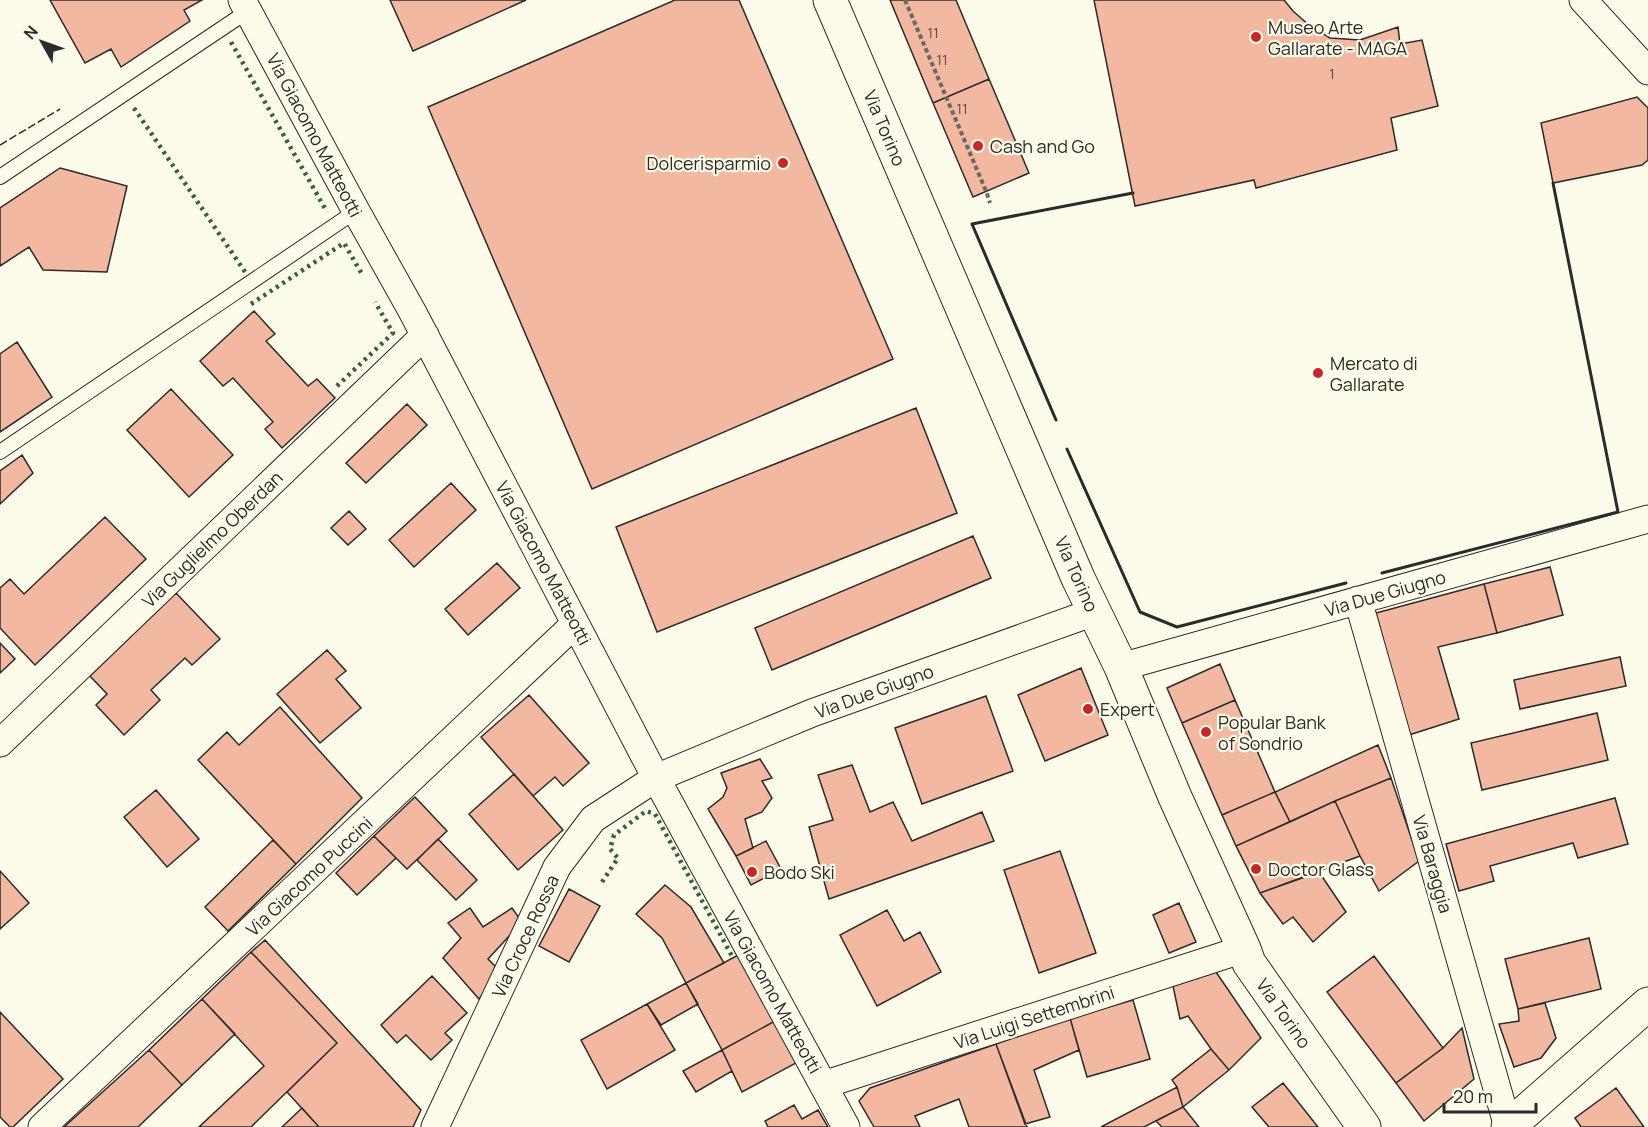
<svg xmlns="http://www.w3.org/2000/svg" width="1648" height="1127" font-family="Manrope,sans-serif">
<style>
.building{fill:#f2b8a0;stroke:#2b2b2b;stroke-width:1.5}
.lines{fill:none;stroke-linecap:round;stroke-linejoin:round}
.service-casing{stroke:#2b2b2b;stroke-width:16}
.minor-casing{stroke:#2b2b2b;stroke-width:29}
.tertiary-casing{stroke:#2b2b2b;stroke-width:35}
.primary-casing{stroke:#2b2b2b;stroke-width:35}
.path{stroke:#6a6964;stroke-width:4;stroke-dasharray:4.5 3;stroke-linecap:butt}
.service{stroke:#fdfbea;stroke-width:14}
.minor{stroke:#fdfbea;stroke-width:27}
.tertiary{stroke:#fdfbea;stroke-width:33}
.primary{stroke:#fdfbea;stroke-width:33}
.hedge{stroke:#34623c;stroke-width:4.5;stroke-dasharray:3 4.5;stroke-linecap:butt}
.fence{stroke:#2b2b2b;stroke-width:1.5;stroke-dasharray:8 3;stroke-linecap:butt}
.wall{stroke:#2b2b2b;stroke-width:3}
.poi-dot{fill:#c62828;stroke:#fdfbea;stroke-width:2}
.labels{text-anchor:middle;dominant-baseline:central;stroke-width:4.5;stroke-linejoin:round;paint-order:stroke}
.number-label{font-size:15px;fill:#5d4e48}
.poi-label{font-size:18px;fill:#2b2b2b;stroke:#fdfbea;text-anchor:start}
.street-label{font-size:18px;fill:#2b2b2b;stroke:#fdfbea}
</style>
<rect width="100%" height="100%" fill="#fdfbea"/>
<path class="building" d="M 50,0 L 202,0 L 184,10 L 190,21 L 121,67 L 111,49 L 85,63 Z
M 390,0 L 526,0 L 413,51 Z
M 675,0 L 739,0 L 893,359 L 592,489 L 428,107 Z
M 890,0 L 956,0 L 989,79 L 933,103 Z
M 1094,0 L 1284,0 L 1293,11 L 1310,26 L 1330,38 L 1360,40 L 1398,27 L 1400,44 L 1422,40 L 1438,106 L 1391,118 L 1397,150 L 1256,188 L 1254,180 L 1135,206 Z
M 989,79 L 1029,173 L 973,197 L 933,103 Z
M 1637,97 L 1648,108 L 1648,160 L 1642,165 L 1553,183 L 1541,123 Z
M 60,168 L 127,186 L 107,272 L 43,270 L 29,247 L 0,266 L 0,208 Z
M 254,311 L 275,334 L 266,341 L 308,386 L 317,379 L 335,398 L 282,448 L 265,429 L 273,422 L 233,378 L 223,386 L 200,361 Z
M 17,342 L 52,397 L 0,432 L 0,354 Z
M 171,389 L 233,455 L 189,497 L 127,430 Z
M 407,404 L 427,425 L 366,483 L 346,463 Z
M 916,408 L 957,513 L 657,632 L 616,527 Z
M 22,455 L 33,473 L 0,504 L 0,471 Z
M 451,483 L 476,510 L 414,567 L 389,540 Z
M 349,511 L 366,529 L 348,545 L 331,528 Z
M 105,517 L 146,559 L 35,665 L 0,628 L 0,588 L 10,579 L 24,594 Z
M 973,536 L 991,578 L 772,670 L 755,628 Z
M 497,563 L 520,588 L 468,635 L 445,609 Z
M 1550,567 L 1563,615 L 1497,633 L 1484,584 Z
M 1484,584 L 1497,633 L 1438,647 L 1459,719 L 1409,735 L 1376,613 Z
M 176,593 L 220,639 L 192,665 L 185,658 L 151,690 L 160,700 L 124,735 L 96,705 L 107,694 L 90,676 Z
M 0,643 L 15,659 L 0,673 Z
M 327,650 L 346,671 L 336,679 L 361,708 L 320,743 L 277,694 Z
M 1620,657 L 1626,686 L 1520,709 L 1514,680 Z
M 1220,664 L 1235,700 L 1182,723 L 1167,688 Z
M 1081,668 L 1108,735 L 1045,761 L 1018,695 Z
M 529,695 L 589,763 L 563,786 L 555,777 L 533,796 L 481,737 Z
M 986,696 L 1013,771 L 922,804 L 895,728 Z
M 1235,700 L 1275,792 L 1222,815 L 1182,723 Z
M 280,707 L 362,798 L 296,864 L 198,760 L 227,732 L 239,745 Z
M 1597,713 L 1608,760 L 1482,790 L 1471,743 Z
M 1378,745 L 1391,778 L 1335,801 L 1290,822 L 1275,792 Z
M 760,759 L 772,778 L 762,781 L 772,798 L 762,812 L 745,819 L 753,848 L 736,856 L 708,809 L 723,797 L 727,788 L 721,773 Z
M 852,765 L 870,812 L 893,802 L 912,841 L 982,812 L 994,841 L 829,899 L 809,827 L 833,820 L 818,775 Z
M 514,774 L 563,830 L 518,870 L 469,814 Z
M 1391,778 L 1419,861 L 1379,891 L 1360,856 L 1335,801 Z
M 156,790 L 199,839 L 167,867 L 124,817 Z
M 1275,792 L 1290,822 L 1236,846 L 1222,815 Z
M 415,797 L 447,831 L 407,869 L 374,836 Z
M 1615,798 L 1628,844 L 1578,858 L 1573,843 L 1490,866 L 1494,881 L 1459,891 L 1446,844 Z
M 1335,801 L 1360,856 L 1260,893 L 1236,846 Z
M 374,836 L 396,858 L 357,895 L 336,873 Z
M 438,839 L 477,880 L 456,900 L 417,860 Z
M 273,840 L 296,864 L 228,931 L 205,907 Z
M 766,841 L 781,869 L 751,885 L 736,856 Z
M 1060,851 L 1096,953 L 1039,973 L 1004,870 Z
M 0,871 L 29,903 L 0,929 Z
M 1319,872 L 1346,912 L 1313,942 L 1293,917 L 1283,924 L 1260,893 Z
M 665,885 L 691,907 L 724,963 L 686,983 L 662,938 L 636,914 Z
M 569,889 L 600,906 L 569,962 L 539,946 Z
M 1179,903 L 1196,942 L 1169,953 L 1153,915 Z
M 470,908 L 483,927 L 512,908 L 522,922 L 488,959 L 500,971 L 479,999 L 443,958 L 461,938 L 448,923 Z
M 887,910 L 904,941 L 920,932 L 941,972 L 877,1006 L 840,935 Z
M 1589,938 L 1601,989 L 1518,1009 L 1505,959 Z
M 265,940 L 421,1110 L 413,1127 L 319,1127 L 287,1092 L 337,1043 L 251,952 Z
M 251,952 L 337,1043 L 251,1127 L 199,1127 L 264,1066 L 202,999 Z
M 740,954 L 775,1021 L 722,1050 L 686,983 Z
M 1374,956 L 1443,1048 L 1396,1083 L 1327,992 Z
M 1216,972 L 1261,1038 L 1229,1070 L 1211,1049 L 1188,1016 L 1180,1019 L 1173,986 Z
M 432,976 L 467,1013 L 445,1033 L 452,1040 L 431,1060 L 406,1035 L 397,1043 L 381,1025 Z
M 686,983 L 698,1004 L 661,1025 L 647,1004 Z
M 202,999 L 235,1034 L 182,1085 L 149,1050 Z
M 1133,1000 L 1150,1059 L 1087,1077 L 1070,1018 Z
M 1545,1003 L 1556,1038 L 1541,1058 L 1514,1067 L 1499,1024 L 1519,1021 L 1518,1009 Z
M 647,1004 L 675,1050 L 607,1089 L 581,1040 Z
M 0,1012 L 63,1079 L 13,1127 L 10,1127 L 0,1117 Z
M 1070,1018 L 1079,1050 L 1034,1070 L 1050,1117 L 1025,1124 L 996,1044 Z
M 775,1021 L 796,1063 L 742,1092 L 722,1050 Z
M 1462,1028 L 1474,1079 L 1424,1121 L 1396,1083 L 1443,1048 Z
M 996,1044 L 1027,1127 L 969,1127 L 959,1099 L 915,1116 L 920,1127 L 874,1127 L 859,1101 L 870,1088 Z
M 1211,1049 L 1229,1070 L 1183,1107 L 1177,1087 L 1172,1080 Z
M 149,1050 L 182,1085 L 138,1127 L 64,1127 Z
M 722,1050 L 732,1071 L 696,1092 L 683,1071 Z
M 1283,1083 L 1318,1127 L 1269,1127 L 1252,1107 Z
M 1177,1087 L 1183,1107 L 1144,1127 L 1101,1127 Z
M 1616,1088 L 1644,1127 L 1581,1127 L 1575,1118 Z
M 794,1105 L 802,1119 L 818,1110 L 828,1127 L 768,1127 L 765,1121 Z
M 1183,1107 L 1199,1127 L 1162,1127 L 1156,1121 Z
M 302,1108 L 319,1127 L 282,1127 Z"/>
<g class="lines">
<defs>
<path id="service" d="M 0,177 L 248,11
M 0,452 L 356,211"/>
<path id="minor" d="M 242,0 L 356,211 L 412,311 L 656,778 L 846,1127
M 1583,0 L 1648,71
M 1358,600 L 1508,1127
M 1121,667 L 1648,519
M 0,743 L 425,335
M 823,1085 L 1244,949
M 42,1127 L 575,624
M 435,1127 L 557,867 L 593,819 L 656,778 L 812,713 L 1094,612"/>
<path id="tertiary" d="M 830,0 L 1078,578 L 1121,667 L 1175,797 L 1244,949 L 1249,963 L 1364,1127"/>
<path id="primary" d="M 1508,1127 L 1648,1004"/>
</defs>
<use href="#service" class="service-casing"/>
<use href="#minor" class="minor-casing"/>
<use href="#tertiary" class="tertiary-casing"/>
<use href="#primary" class="primary-casing"/>
<path class="path" d="M 905,0 L 986,191 L 990,203"/>
<use href="#service" class="service"/>
<use href="#minor" class="minor"/>
<use href="#tertiary" class="tertiary"/>
<use href="#primary" class="primary"/>
<path class="hedge" d="M 231,42 L 327,212
M 134,108 L 245,272
M 251,304 L 344,243 L 363,276
M 337,386 L 393,333 L 375,302
M 602,882 L 618,858 L 610,849 L 614,835 L 646,811 L 655,814 L 733,958"/>
<path class="fence" d="M 0,145 L 60,109"/>
<path class="wall" d="M 1056,420 L 972,224 L 1133,193
M 1067,449 L 1140,612 L 1177,627 L 1346,583
M 1382,573 L 1618,512 L 1553,183"/>
</g>
<g class="poi-dot">
<circle cx="1256" cy="37" r="6"/>
<circle cx="978" cy="146" r="6"/>
<circle cx="783" cy="163" r="6"/>
<circle cx="1318" cy="373" r="6"/>
<circle cx="1088" cy="709" r="6"/>
<circle cx="1206" cy="732" r="6"/>
<circle cx="1256" cy="869" r="6"/>
<circle cx="752" cy="872" r="6"/>
</g>
<g class="labels">
<g class="number-label">
<text x="933" y="32">11</text>
<text x="942" y="59">11</text>
<text x="1332" y="73">1</text>
<text x="962" y="108">11</text>
</g>
<g class="poi-label">
<text x="1268" y="27">Museo Arte<tspan x="1268" dy="21">Gallarate - MAGA</tspan></text>
<text x="990" y="146">Cash and Go</text>
<text x="771" y="163" text-anchor="end">Dolcerisparmio</text>
<text x="1330" y="363">Mercato di<tspan x="1330" dy="21">Gallarate</tspan></text>
<text x="1100" y="709">Expert</text>
<text x="1218" y="722">Popular Bank<tspan x="1218" dy="21">of Sondrio</tspan></text>
<text x="1268" y="869">Doctor Glass</text>
<text x="764" y="872">Bodo Ski</text>
</g>
<g class="street-label">
<text transform="translate(885 128) rotate(67)">Via Torino</text>
<text transform="translate(315 135) rotate(62)">Via Giacomo Matteotti</text>
<text transform="translate(212 539) rotate(-44)">Via Guglielmo Oberdan</text>
<text transform="translate(544 563) rotate(62)">Via Giacomo Matteotti</text>
<text transform="translate(1077 574) rotate(66)">Via Torino</text>
<text transform="translate(1385 593) rotate(-16)">Via Due Giugno</text>
<text transform="translate(874 691) rotate(-20)">Via Due Giugno</text>
<text transform="translate(1433 864) rotate(74)">Via Baraggia</text>
<text transform="translate(309 876) rotate(-43)">Via Giacomo Puccini</text>
<text transform="translate(525 936) rotate(-65)">Via Croce Rossa</text>
<text transform="translate(773 992) rotate(61)">Via Giacomo Matteotti</text>
<text transform="translate(1284 1013) rotate(55)">Via Torino</text>
<text transform="translate(1034 1017) rotate(-18)">Via Luigi Settembrini</text>
</g>
</g>
<g transform="translate(42 42) rotate(310)" stroke="#fdfbea" stroke-width="4.5" paint-order="stroke">
<path d="M0-4.5L10 22L0 15L-10 22Z" fill="#2b2b2b"/>
<text y="-9" font-size="16" font-weight="bold" text-anchor="middle" fill="#2b2b2b">N</text>
</g>
<path d="M1444 1103v9h92v-9" fill="none" stroke="#2b2b2b" stroke-width="3"/>
<text x="1453" y="1103" font-size="18" fill="#2b2b2b" stroke="#fdfbea" stroke-width="4.5" paint-order="stroke">20 m</text>
</svg>
